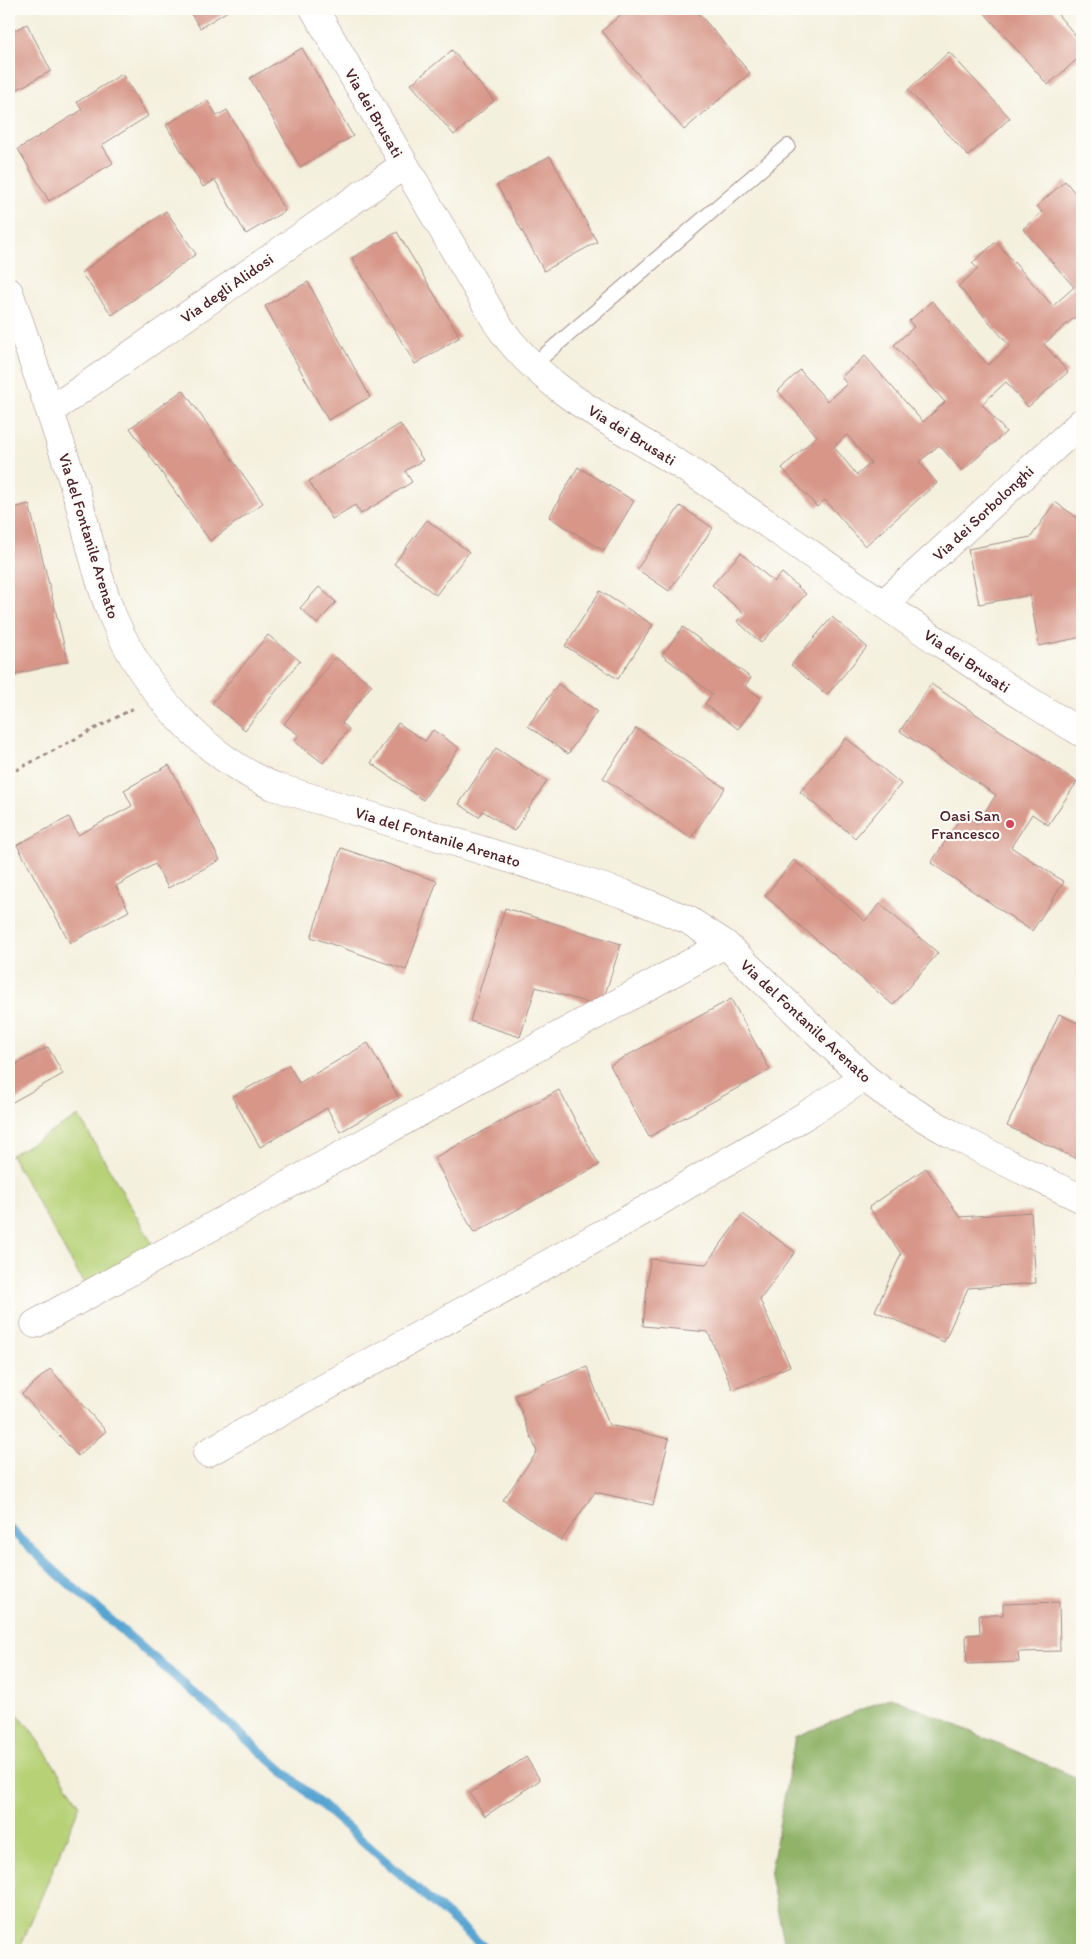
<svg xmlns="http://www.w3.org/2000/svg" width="1091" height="1959" font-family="Itim,sans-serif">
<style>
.green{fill:#b6d176;stroke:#807850}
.forest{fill:#90b367;stroke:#6d6949}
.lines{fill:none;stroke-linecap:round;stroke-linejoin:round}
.stream{stroke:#59a4d1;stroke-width:9}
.building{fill:#d79688;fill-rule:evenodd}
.lane-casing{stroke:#9f8884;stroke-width:16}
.street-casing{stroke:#9f8884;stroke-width:29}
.path{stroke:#9f8884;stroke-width:3;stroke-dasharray:4 4;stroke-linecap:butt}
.lane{stroke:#fff;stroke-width:14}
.street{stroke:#fff;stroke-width:28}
.poi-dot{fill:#d1495b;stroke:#fdfcf7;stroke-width:2}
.labels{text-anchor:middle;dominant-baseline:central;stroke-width:4.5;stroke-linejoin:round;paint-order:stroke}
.street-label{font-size:16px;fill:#4a1f2b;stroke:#fdfcf7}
.poi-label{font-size:16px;fill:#4a1f2b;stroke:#fdfcf7;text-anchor:end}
</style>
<rect width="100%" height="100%" fill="#fdfcf7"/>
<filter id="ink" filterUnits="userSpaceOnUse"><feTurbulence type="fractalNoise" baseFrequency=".02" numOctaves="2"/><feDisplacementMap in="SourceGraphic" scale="10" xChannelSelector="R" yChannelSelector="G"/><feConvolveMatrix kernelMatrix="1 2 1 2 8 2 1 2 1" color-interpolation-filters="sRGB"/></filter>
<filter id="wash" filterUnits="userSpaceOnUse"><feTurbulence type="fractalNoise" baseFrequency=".0096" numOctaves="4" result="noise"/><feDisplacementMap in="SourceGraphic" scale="20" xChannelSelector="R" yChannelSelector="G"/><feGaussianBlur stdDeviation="1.12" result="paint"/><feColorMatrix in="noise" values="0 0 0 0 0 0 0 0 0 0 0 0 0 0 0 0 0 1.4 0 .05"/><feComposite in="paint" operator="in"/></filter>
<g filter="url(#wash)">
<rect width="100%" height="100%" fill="#f4f0de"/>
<path class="green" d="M 79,1116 L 153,1245 L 84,1284 L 11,1155 Z
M 9,1704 L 31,1730 L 80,1805 L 19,1950 L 9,1950 Z"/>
<path class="forest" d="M 891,1697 L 1082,1780 L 1082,1950 L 786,1950 L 770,1876 L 795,1737 Z"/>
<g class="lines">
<path class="stream" d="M 9,1528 L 58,1574 L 487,1950"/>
</g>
<g id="blocks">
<path class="building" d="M 188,9 L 231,9 L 200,28 Z
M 627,9 L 695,9 L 750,73 L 684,130 L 602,31 Z
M 981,9 L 1053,9 L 1082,43 L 1082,55 L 1048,85 Z
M 27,24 L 51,71 L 9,94 L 9,33 Z
M 302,48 L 353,136 L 300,167 L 250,78 Z
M 452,50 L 494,101 L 454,135 L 411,84 Z
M 949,52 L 1010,118 L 968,156 L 908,90 Z
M 122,74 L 148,116 L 102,145 L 113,163 L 49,201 L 18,149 L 82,110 L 77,102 Z
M 207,100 L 217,116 L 227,110 L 285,211 L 246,234 L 215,180 L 203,187 L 166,125 Z
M 550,156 L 597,242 L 544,271 L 497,185 Z
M 1065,181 L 1082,201 L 1082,326 L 1075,317 L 1044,344 L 1068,372 L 1028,407 L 1006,382 L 982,404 L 1006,432 L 962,471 L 939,445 L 919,462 L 937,483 L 865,546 L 825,500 L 817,507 L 782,468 L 817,436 L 778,391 L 800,370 L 827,401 L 847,384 L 841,377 L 865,356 L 923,422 L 945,402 L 894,345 L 914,327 L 909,321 L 932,301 L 988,365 L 1010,346 L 958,286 L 978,269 L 972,263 L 996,242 L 1053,306 L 1074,287 L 1023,229 L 1042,212 L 1037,206 ZM 847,435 L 871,463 L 857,475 L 834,447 Z
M 166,211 L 196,254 L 112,315 L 81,273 Z
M 397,232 L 460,337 L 415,364 L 352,258 Z
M 308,282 L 370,397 L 328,420 L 265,306 Z
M 183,390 L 263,503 L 210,541 L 130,428 Z
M 400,424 L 423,460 L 405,471 L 412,482 L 361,514 L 355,505 L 332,519 L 309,481 Z
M 578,467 L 634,501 L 604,551 L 549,517 Z
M 1055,502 L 1082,521 L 1082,637 L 1039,646 L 1030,595 L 979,604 L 968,549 L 1031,537 Z
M 29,504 L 68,661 L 9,676 L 9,509 Z
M 680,506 L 713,528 L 669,591 L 637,569 Z
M 427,520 L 469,552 L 436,595 L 394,564 Z
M 741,553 L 774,582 L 782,573 L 806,594 L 761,643 L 737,621 L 744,614 L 712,585 Z
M 319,587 L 336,602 L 317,624 L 300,608 Z
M 600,591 L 653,625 L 618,679 L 565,646 Z
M 832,617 L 867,647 L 827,695 L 791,665 Z
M 683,627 L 751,678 L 745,686 L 761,698 L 738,729 L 705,704 L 712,694 L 662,655 Z
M 268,635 L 300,661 L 245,730 L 212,703 Z
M 335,657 L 372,685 L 342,723 L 349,729 L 323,763 L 294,741 L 299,735 L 284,724 Z
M 558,684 L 597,711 L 568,754 L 528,726 Z
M 931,684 L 1077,782 L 1048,825 L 1032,814 L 1011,847 L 1064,882 L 1032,931 L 931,863 L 963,814 L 977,824 L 996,795 L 900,731 Z
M 398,723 L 425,741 L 433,730 L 459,748 L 423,800 L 371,763 Z
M 636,728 L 725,788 L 691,838 L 603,778 Z
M 846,738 L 901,784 L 855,838 L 800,792 Z
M 496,748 L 547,781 L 514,831 L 483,811 L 479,817 L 459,804 Z
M 169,765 L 220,860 L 168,888 L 155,864 L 116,886 L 129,911 L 70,943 L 17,845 L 69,817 L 78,835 L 132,806 L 124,790 Z
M 341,848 L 437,881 L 406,970 L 311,937 Z
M 794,860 L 865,921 L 880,904 L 938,953 L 893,1005 L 765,896 Z
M 505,908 L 621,944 L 601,1007 L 536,987 L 520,1037 L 470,1021 Z
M 1082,964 L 1082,975 L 1077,971 Z
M 731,999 L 770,1070 L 649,1137 L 610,1065 Z
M 1059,1014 L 1082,1025 L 1082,1147 L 1077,1159 L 1007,1126 Z
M 368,1043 L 399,1098 L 340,1132 L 327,1108 L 260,1147 L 232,1097 L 289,1065 L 299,1083 Z
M 48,1047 L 63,1074 L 9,1104 L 9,1068 Z
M 559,1090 L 599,1165 L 474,1233 L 434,1158 Z
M 926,1168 L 960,1217 L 1031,1212 L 1036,1283 L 968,1288 L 944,1342 L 875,1311 L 901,1254 L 869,1207 Z
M 743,1214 L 795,1252 L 760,1300 L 790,1366 L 733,1390 L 708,1332 L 643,1326 L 650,1259 L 706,1264 Z
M 9,1339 L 15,1350 L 9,1354 Z
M 587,1367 L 609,1425 L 669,1439 L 653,1505 L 595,1492 L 561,1541 L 503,1500 L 537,1452 L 515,1395 Z
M 50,1369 L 106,1431 L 78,1456 L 22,1394 Z
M 1059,1602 L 1060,1651 L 1018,1652 L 1019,1662 L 967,1664 L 966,1635 L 980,1634 L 979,1615 L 1003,1615 L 1003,1604 Z
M 526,1757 L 540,1780 L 485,1816 L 470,1793 Z"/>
</g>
</g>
<g filter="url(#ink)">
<use href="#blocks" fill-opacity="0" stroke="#9f8884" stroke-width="1"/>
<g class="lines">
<defs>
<path id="lane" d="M 532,366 L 788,146"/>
<path id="street" d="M 314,9 L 497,323 C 545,396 629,430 699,477 C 827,563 950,655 1082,733
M 9,292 C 31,355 53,419 73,482 C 87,526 95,574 113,617 C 144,689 201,754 273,786 L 624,894 L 688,920 L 725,944 L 864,1077 C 929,1128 1008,1163 1082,1199
M 50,411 L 404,165
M 883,604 L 1082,422
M 35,1324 L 725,944
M 207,1453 L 654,1205 C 724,1162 797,1124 864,1077"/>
</defs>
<use href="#lane" class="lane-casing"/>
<use href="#street" class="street-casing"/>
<path class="path" d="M 9,774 L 134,708"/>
<use href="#lane" class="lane"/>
<use href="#street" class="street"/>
</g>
</g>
<circle class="poi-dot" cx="1010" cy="824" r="5"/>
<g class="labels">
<g class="street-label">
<text transform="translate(374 113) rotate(60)">Via dei Brusati</text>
<text transform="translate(227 288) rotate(-35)">Via degli Alidosi</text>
<text transform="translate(632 435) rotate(32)">Via dei Brusati</text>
<text transform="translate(983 513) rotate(-43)">Via dei Sorbolonghi</text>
<text transform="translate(89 536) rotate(73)">Via del Fontanile Arenato</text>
<text transform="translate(967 661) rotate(34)">Via dei Brusati</text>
<text transform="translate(438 837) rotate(17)">Via del Fontanile Arenato</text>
<text transform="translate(806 1021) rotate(43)">Via del Fontanile Arenato</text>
</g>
<g class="poi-label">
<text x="1000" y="815">Oasi San<tspan x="1000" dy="18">Francesco</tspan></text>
</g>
</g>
<rect width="1091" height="1959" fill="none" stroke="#fdfcf7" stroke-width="30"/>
</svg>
